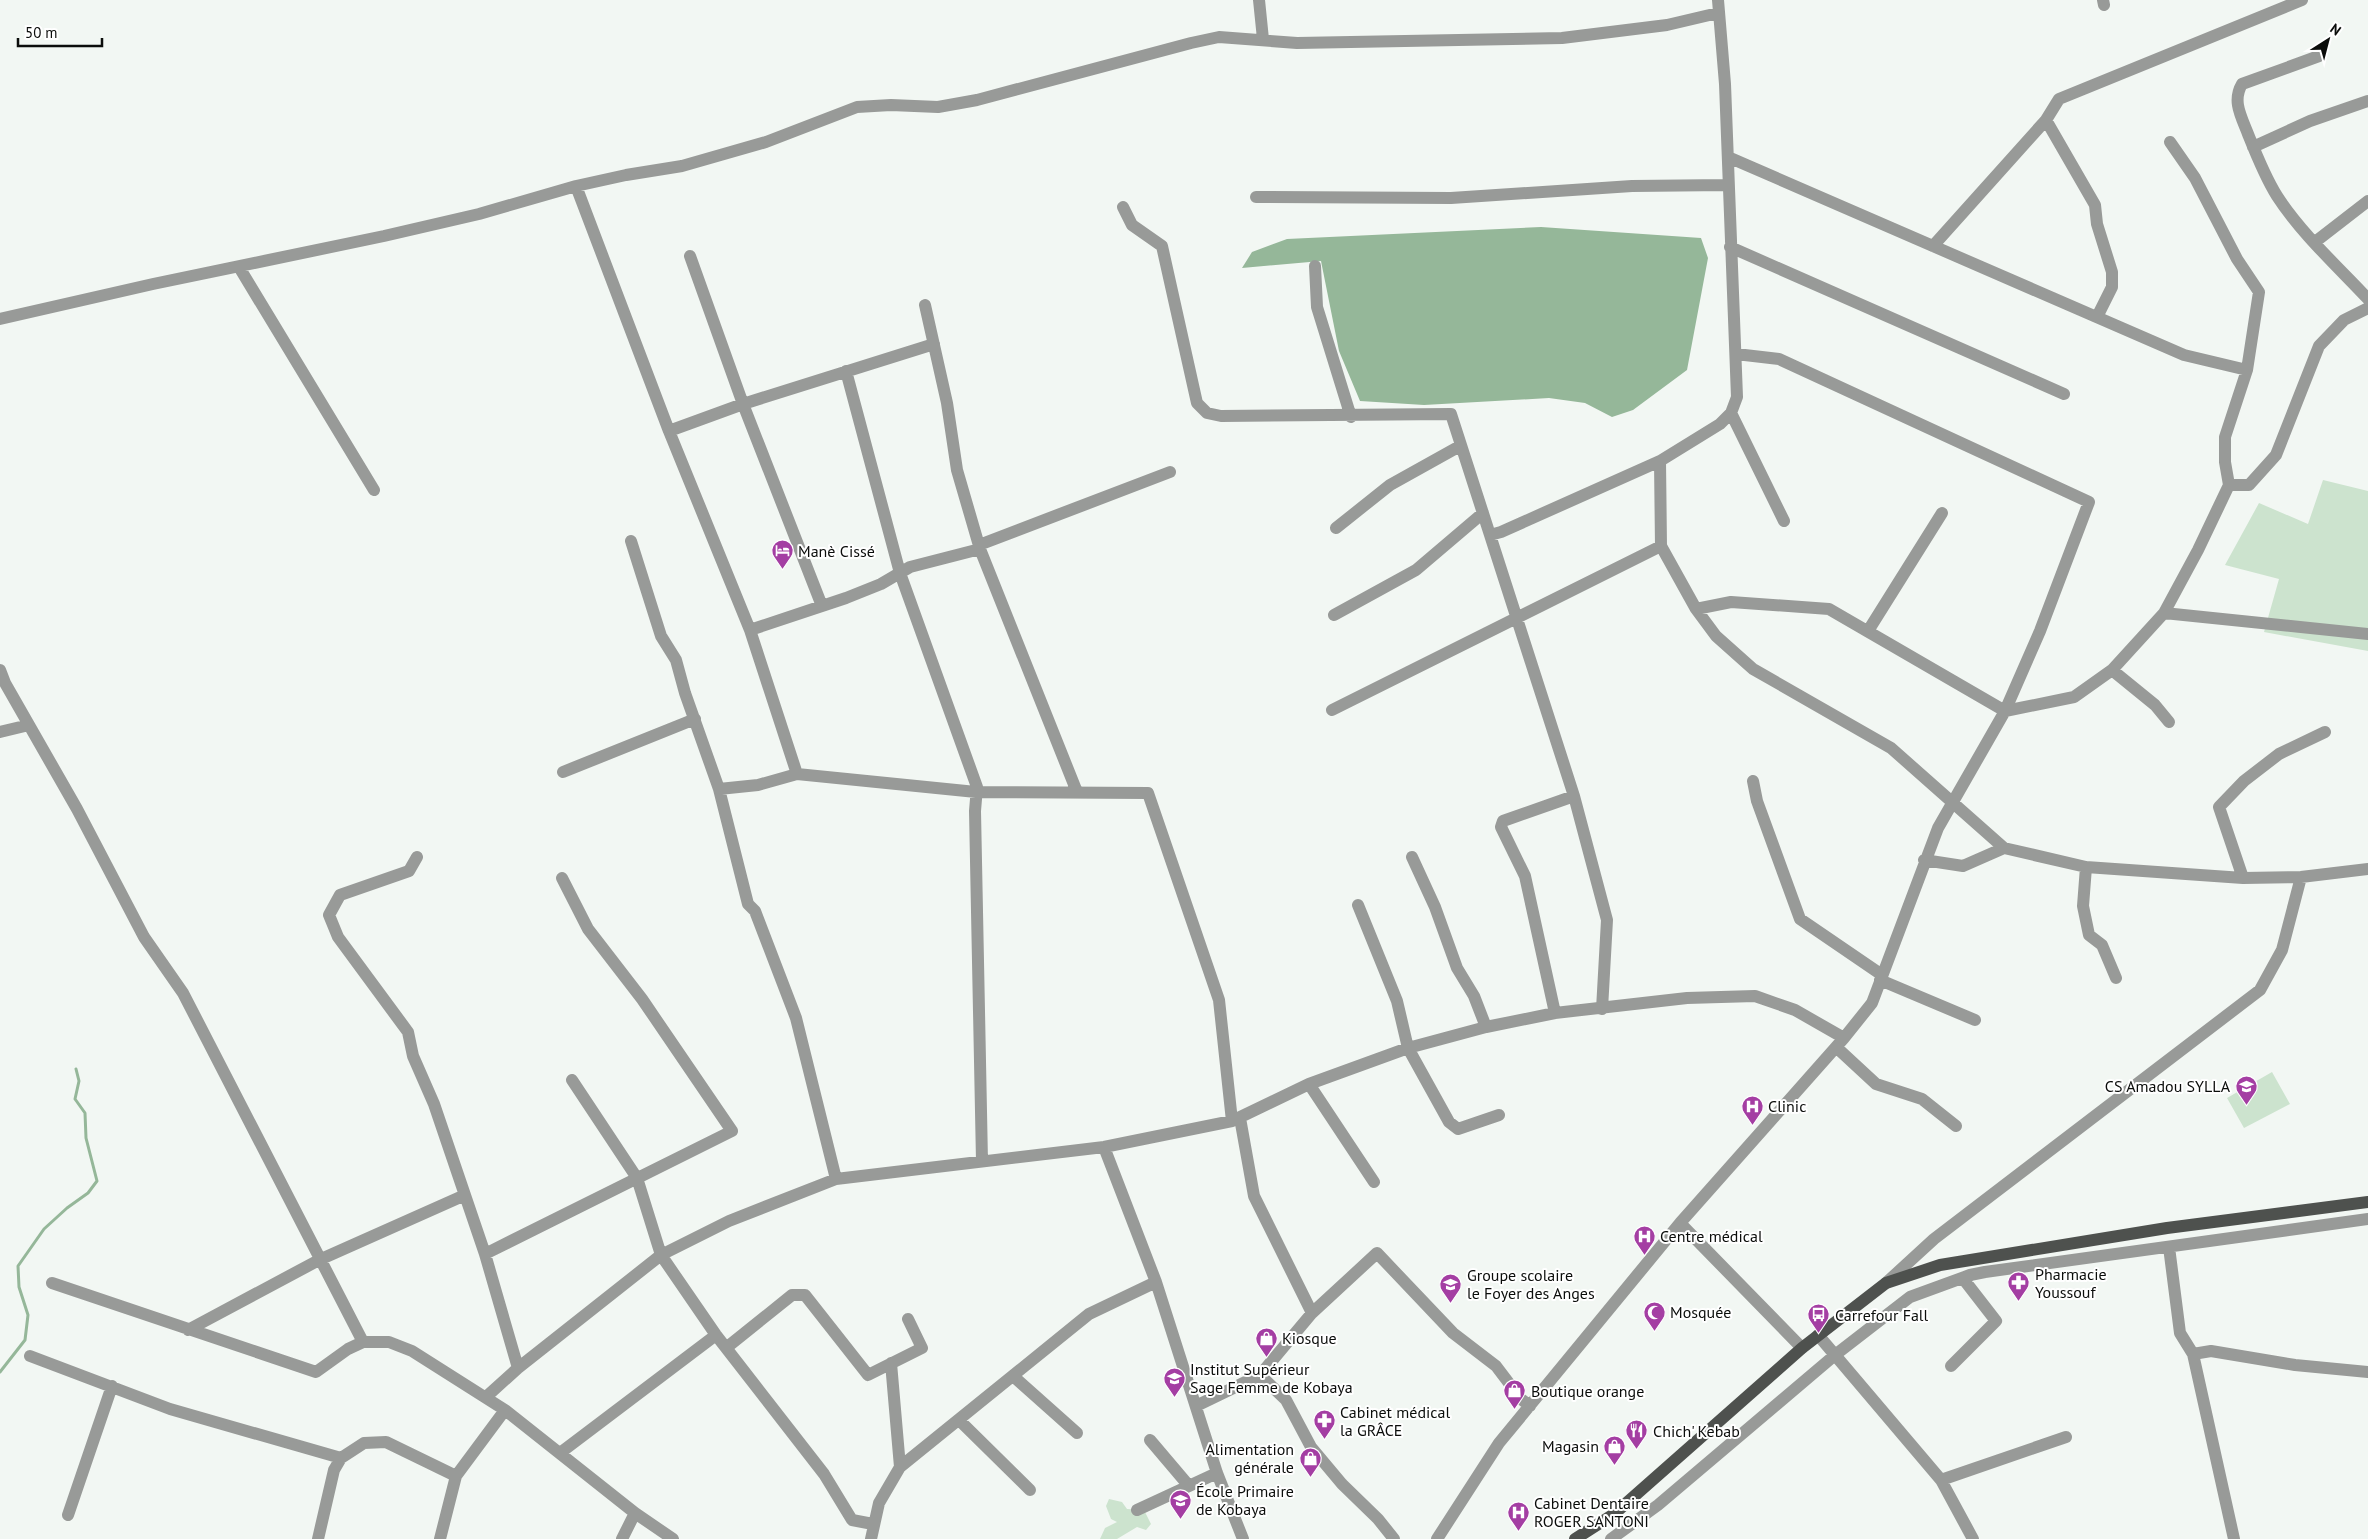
<svg xmlns="http://www.w3.org/2000/svg" width="2368" height="1539" font-family="'PT Sans',sans-serif">
<style>
.green{fill:#cce3ce}
.water{fill:#95b799}
.lines{fill:none;stroke-linecap:round;stroke-linejoin:round}
.stream{stroke:#95b799;stroke-width:3}
.minor{stroke:#989a98;stroke-width:12}
.major{stroke:#4e514e;stroke-width:12}
.labels{text-anchor:middle;dominant-baseline:central;stroke-width:4;stroke-linejoin:round;paint-order:stroke}
.poi-label{font-size:16px;fill:#0b0d0b;stroke:#fff;text-anchor:start}
</style>
<rect width="100%" height="100%" fill="#f2f7f3"/>
<path class="green" d="M 2323,480 L 2368,491 L 2368,651 L 2264,632 L 2279,579 L 2225,565 L 2259,503 L 2308,524 Z
M 2272,1072 L 2290,1104 L 2244,1128 L 2227,1098 Z
M 1109,1499 L 1122,1502 L 1127,1509 L 1144,1510 L 1151,1524 L 1146,1530 L 1137,1527 L 1117,1539 L 1100,1539 L 1105,1528 L 1117,1522 L 1111,1519 L 1106,1506 Z"/>
<path class="water" d="M 1541,227 L 1701,238 L 1708,258 L 1687,370 L 1633,410 L 1612,417 L 1585,403 L 1549,398 L 1424,405 L 1360,401 L 1339,351 L 1321,261 L 1242,268 L 1252,252 L 1287,239 Z"/>
<g class="lines">
<path class="stream" d="M 0,1372 L 25,1340 L 28,1315 L 19,1287 L 18,1266 L 44,1229 L 67,1208 L 88,1193 L 97,1181 L 86,1138 L 85,1113 L 75,1099 L 79,1081 L 76,1069"/>
<path class="minor" d="M 1259,0 L 1263,39
M 2103,0 L 2104,5
M 2319,56 L 2242,84 C 2232,101 2241,116 2248,134 C 2256,154 2265,177 2277,196 C 2301,233 2338,267 2368,299
M 2046,120 L 2095,205 L 2097,224 L 2112,272 L 2112,287 L 2097,317
M 2253,147 L 2310,121 L 2368,101
M 1728,157 L 2184,355 L 2247,370
M 576,186 L 669,431 L 750,630
M 1256,197 L 1451,198 L 1632,186 L 1727,185
M 1123,207 L 1132,225 L 1162,246 L 1197,403 L 1207,413 L 1221,416 L 1451,414 L 1490,535 L 1501,532 L 1660,461 L 1661,546 L 1696,609 L 1716,636 L 1753,669 L 1891,748 L 2004,848 L 2086,867 L 2243,878 L 2301,877 L 2368,869
M 2315,242 L 2368,201
M 1933,246 L 2046,120 L 2059,99 L 2302,0
M 1730,247 L 2064,394
M 690,256 L 743,404 L 822,606
M 1315,266 L 1317,307 L 1351,417
M 239,267 L 374,490
M 0,319 L 153,284 L 384,236 L 479,214 L 576,186 L 626,175 L 682,166 L 766,142 L 857,107 L 891,105 L 938,107 L 977,100 L 1191,43 L 1219,37 L 1297,43 L 1562,38 L 1667,25 L 1718,13
M 846,371 L 900,573 L 977,787 L 975,811 L 982,1161
M 1731,413 L 1784,521
M 669,431 L 743,404 L 934,344
M 1660,461 L 1720,424 L 1731,413 L 1737,397 L 1725,84 L 1718,0
M 2229,485 L 2249,485 L 2276,455 L 2319,346 L 2344,320 L 2368,308
M 1336,528 L 1390,485 L 1460,446
M 1490,535 L 1574,796 L 1607,920 L 1602,1009
M 631,541 L 661,636 L 676,660 L 685,693 L 719,789 L 748,904 L 755,911 L 796,1018 L 836,1179
M 979,545 L 1170,472
M 980,549 L 1077,792
M 1696,609 L 1731,602 L 1829,609 L 2005,711 L 2074,697 L 2112,670 L 2164,613 L 2198,550 L 2229,485 L 2225,462 L 2225,437 L 2247,370 L 2259,292 L 2237,259 L 2195,178 L 2170,142
M 2164,613 L 2368,634
M 1334,615 L 1416,570 L 1483,513
M 1868,631 L 1942,513
M 0,670 L 5,683 L 77,809 L 144,937 L 183,993 L 363,1342
M 2112,670 L 2155,705 L 2169,722
M 1332,710 L 1661,546
M 0,732 L 29,725
M 563,772 L 695,719
M 797,774 L 976,792 L 1148,793 L 1219,1000 L 1232,1121
M 1753,781 L 1757,801 L 1800,919 L 1882,975
M 719,789 L 758,785 L 797,774 L 750,630 L 846,598 L 881,584 L 910,567 L 980,549 L 957,470 L 947,403 L 925,305
M 417,857 L 409,871 L 340,895 L 329,915 L 338,937 L 408,1032 L 413,1056 L 434,1104 L 485,1254 L 518,1368
M 1412,857 L 1435,907 L 1457,968 L 1474,996 L 1486,1027
M 1924,860 L 1963,866 L 2004,848
M 2086,867 L 2083,906 L 2089,935 L 2102,945 L 2116,978
M 2243,878 L 2219,807 L 2244,781 L 2279,754 L 2325,732
M 1358,905 L 1397,1001 L 1408,1048 L 1449,1122 L 1458,1129 L 1499,1115
M 1880,980 L 1975,1020
M 1555,1013 L 1525,876 L 1501,827 L 1503,821 L 1574,796
M 1836,1047 L 1876,1084 L 1922,1099 L 1956,1126
M 572,1080 L 637,1178 L 661,1255 L 716,1335 L 824,1474 L 852,1520 L 873,1524
M 1309,1084 L 1374,1182
M 1240,1118 L 1254,1196 L 1312,1313
M 1104,1147 L 1156,1282 L 1217,1473 L 1243,1539
M 1680,1223 L 1802,1348
M 2169,1247 L 2180,1333 L 2193,1354 L 2234,1539
M 485,1254 L 732,1131 L 642,999 L 588,929 L 562,878
M 52,1283 L 316,1372 L 348,1349 L 363,1342 L 389,1342 L 412,1351 L 505,1410 L 635,1513 L 673,1539
M 1886,1283 L 1934,1239 L 2260,990 L 2282,950 L 2301,877
M 188,1330 L 319,1260 L 465,1195
M 1818,1335 L 1941,1480 L 1973,1539
M 726,1348 L 792,1295 L 805,1295 L 868,1375 L 922,1348 L 908,1319
M 2193,1354 L 2211,1351 L 2295,1365 L 2368,1372
M 30,1356 L 170,1409 L 341,1458
M 891,1363 L 900,1467
M 1951,1366 L 1996,1321 L 1965,1281 L 1970,1275
M 1260,1375 L 1286,1400 L 1311,1447 L 1342,1484 L 1378,1519 L 1394,1539
M 1013,1376 L 1077,1433
M 486,1397 L 518,1368 L 661,1255 L 729,1221 L 836,1179 L 1104,1147 L 1232,1121 L 1309,1084 L 1408,1048 L 1486,1027 L 1555,1013 L 1687,998 L 1755,996 L 1795,1010 L 1844,1038
M 1196,1406 L 1260,1375 L 1312,1313 L 1377,1253 L 1453,1333 L 1496,1366 L 1521,1399 L 1530,1406
M 959,1420 L 1030,1490
M 1150,1440 L 1189,1486
M 560,1453 L 716,1335
M 1941,1480 L 2066,1437
M 1137,1510 L 1217,1473
M 68,1515 L 112,1386
M 318,1539 L 334,1470 L 341,1458 L 364,1443 L 386,1442 L 456,1476
M 440,1539 L 456,1476 L 505,1410
M 622,1539 L 635,1513
M 871,1539 L 879,1503 L 900,1467 L 1089,1314 L 1156,1282
M 1437,1539 L 1499,1443 L 1680,1223 L 1844,1038 L 1872,1003 L 1938,828 L 2005,711 L 2040,631 L 2089,502 L 1779,359 L 1736,354
M 1611,1539 L 1658,1505 L 1835,1355 L 1910,1297 L 1970,1275 L 1985,1272 L 2368,1219"/>
<path class="major" d="M 1575,1539 L 1614,1514 L 1802,1348 L 1886,1283 L 1940,1265 L 2167,1228 L 2368,1202"/>
</g>
<defs>
<symbol id="hotel-pin" viewBox="-11 -11 22 30"><path d="M0 17L-7.5 6A9.5 9.5 0 1 1 7.5 6Z" fill="#a43ea3" stroke="#fff"/><path d="M-6-4.5h1.5V1H6V5H4.5V3h-9V5H-6ZM-4 0a1.8 1.8 0 1 1 3.6 0ZM.5 0V-2.5h3Q6-2.5 6 0Z" fill="#fff"/></symbol>
<symbol id="school-pin" viewBox="-11 -11 22 30"><path d="M0 17L-7.5 6A9.5 9.5 0 1 1 7.5 6Z" fill="#a43ea3" stroke="#fff"/><path d="M0-5L7-2L0 1L-7-2ZM-4 1L0 2.5L4 1V4Q0 6-4 4Z" fill="#fff"/></symbol>
<symbol id="hospital-pin" viewBox="-11 -11 22 30"><path d="M0 17L-7.5 6A9.5 9.5 0 1 1 7.5 6Z" fill="#a43ea3" stroke="#fff"/><path d="M-5-5h3v3.5h4V-5h3V5h-3V1.5h-4V5h-3Z" fill="#fff"/></symbol>
<symbol id="pharmacy-pin" viewBox="-11 -11 22 30"><path d="M0 17L-7.5 6A9.5 9.5 0 1 1 7.5 6Z" fill="#a43ea3" stroke="#fff"/><path d="M-2-6h4v4h4v4h-4v4h-4v-4h-4v-4h4Z" fill="#fff"/></symbol>
<symbol id="mosque-pin" viewBox="-11 -11 22 30"><path d="M0 17L-7.5 6A9.5 9.5 0 1 1 7.5 6Z" fill="#a43ea3" stroke="#fff"/><path d="M3.5-4.9A6 6 0 1 0 3.5 4.9A5 5 0 1 1 3.5-4.9Z" fill="#fff"/></symbol>
<symbol id="bus-pin" viewBox="-11 -11 22 30"><path d="M0 17L-7.5 6A9.5 9.5 0 1 1 7.5 6Z" fill="#a43ea3" stroke="#fff"/><path d="M-5-6H5V4H4V6H2V4H-2V6H-4V4H-5ZM-3.5-4V0h7V-4ZM-3.5 1.2v1.5H-2V1.2ZM2 1.2v1.5H3.5V1.2Z" fill="#fff"/></symbol>
<symbol id="shop-pin" viewBox="-11 -11 22 30"><path d="M0 17L-7.5 6A9.5 9.5 0 1 1 7.5 6Z" fill="#a43ea3" stroke="#fff"/><path d="M-5-2.5h2.3a2.7 3.5 0 0 1 5.4 0H5L5.5 6h-11ZM-1.5-2.5h3a1.5 2.3 0 0 0-3 0Z" fill="#fff"/></symbol>
<symbol id="university-pin" viewBox="-11 -11 22 30"><path d="M0 17L-7.5 6A9.5 9.5 0 1 1 7.5 6Z" fill="#a43ea3" stroke="#fff"/><path d="M0-5L7-2L0 1L-7-2ZM-4 1L0 2.5L4 1V4Q0 6-4 4Z" fill="#fff"/></symbol>
<symbol id="restaurant-pin" viewBox="-11 -11 22 30"><path d="M0 17L-7.5 6A9.5 9.5 0 1 1 7.5 6Z" fill="#a43ea3" stroke="#fff"/><path d="M-5-6h1v4h1v-4h1v4h1v-4h1v5L-1.5 .5V6h-2V.5L-5-1ZM5-6V6H3V1.5H1.5Q1.5-4 5-6Z" fill="#fff"/></symbol>
</defs>
<g fill-rule="evenodd">
<use href="#hotel-pin" x="770" y="538" width="25" height="34"/>
<use href="#school-pin" x="2234" y="1074" width="25" height="34"/>
<use href="#hospital-pin" x="1740" y="1094" width="25" height="34"/>
<use href="#hospital-pin" x="1632" y="1224" width="25" height="34"/>
<use href="#pharmacy-pin" x="2006" y="1270" width="25" height="34"/>
<use href="#school-pin" x="1438" y="1272" width="25" height="34"/>
<use href="#mosque-pin" x="1642" y="1300" width="25" height="34"/>
<use href="#bus-pin" x="1806" y="1302" width="25" height="34"/>
<use href="#shop-pin" x="1254" y="1326" width="25" height="34"/>
<use href="#university-pin" x="1162" y="1366" width="25" height="34"/>
<use href="#shop-pin" x="1502" y="1378" width="25" height="34"/>
<use href="#pharmacy-pin" x="1312" y="1408" width="25" height="34"/>
<use href="#restaurant-pin" x="1624" y="1418" width="25" height="34"/>
<use href="#shop-pin" x="1602" y="1434" width="25" height="34"/>
<use href="#shop-pin" x="1298" y="1446" width="25" height="34"/>
<use href="#school-pin" x="1168" y="1488" width="25" height="34"/>
<use href="#hospital-pin" x="1506" y="1500" width="25" height="34"/>
</g>
<g class="labels">
<g class="poi-label">
<text x="798" y="551">Manè Cissé</text>
<text x="2230" y="1086" text-anchor="end">CS Amadou SYLLA</text>
<text x="1768" y="1106">Clinic</text>
<text x="1660" y="1236">Centre médical</text>
<text x="2035" y="1274">Pharmacie<tspan x="2035" dy="18">Youssouf</tspan></text>
<text x="1467" y="1275">Groupe scolaire<tspan x="1467" dy="18">le Foyer des Anges</tspan></text>
<text x="1670" y="1312">Mosquée</text>
<text x="1835" y="1315">Carrefour Fall</text>
<text x="1282" y="1338">Kiosque</text>
<text x="1190" y="1369">Institut Supérieur<tspan x="1190" dy="18">Sage Femme de Kobaya</tspan></text>
<text x="1531" y="1391">Boutique orange</text>
<text x="1340" y="1412">Cabinet médical<tspan x="1340" dy="18">la GRÂCE</tspan></text>
<text x="1653" y="1431">Chich' Kebab</text>
<text x="1599" y="1446" text-anchor="end">Magasin</text>
<text x="1294" y="1449" text-anchor="end">Alimentation<tspan x="1294" dy="18">générale</tspan></text>
<text x="1196" y="1491">École Primaire<tspan x="1196" dy="18">de Kobaya</tspan></text>
<text x="1534" y="1503">Cabinet Dentaire<tspan x="1534" dy="18">ROGER SANTONI</tspan></text>
</g>
</g>
<g transform="translate(2328 40) rotate(36)" stroke="#ffffff" stroke-width="4" paint-order="stroke">
<path d="M0-4L9 19L0 12L-9 19Z" fill="#0b0d0b"/>
<text y="-8" font-size="14" font-weight="bold" text-anchor="middle" fill="#0b0d0b">N</text>
</g>
<path d="M18 38v8h84v-8" fill="none" stroke="#0b0d0b" stroke-width="2.5"/>
<text x="25" y="38" font-size="15" fill="#0b0d0b" stroke="#ffffff" stroke-width="4" paint-order="stroke">50 m</text>
</svg>
